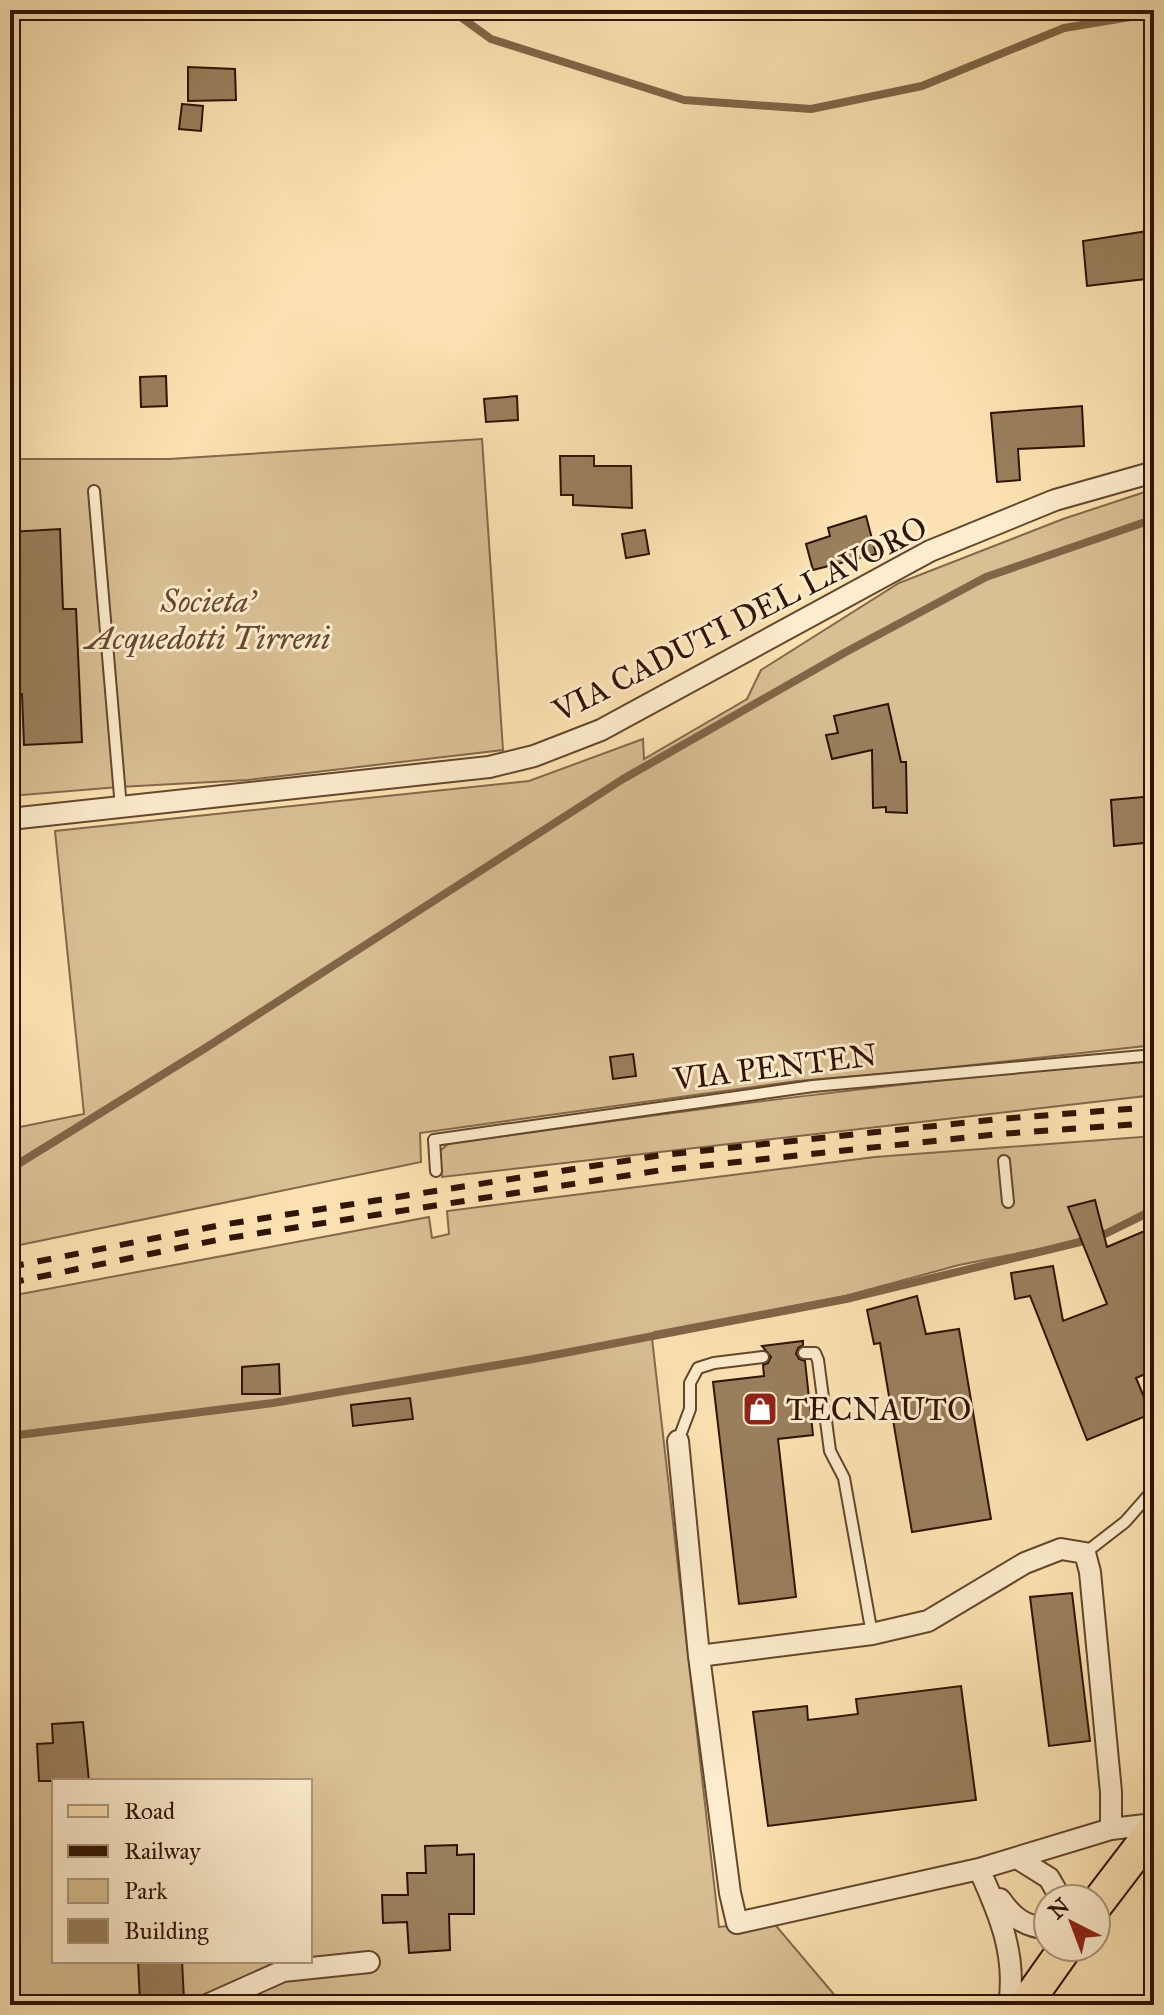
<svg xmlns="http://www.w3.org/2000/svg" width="1164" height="2015" font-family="'IM FELL Great Primer',serif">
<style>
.green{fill:#d9bf94;stroke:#84694a;stroke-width:2;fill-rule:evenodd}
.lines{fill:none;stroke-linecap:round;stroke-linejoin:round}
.stream{stroke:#816547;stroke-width:8}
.building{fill:#9a7f5d;stroke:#301301;stroke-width:2}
.lane-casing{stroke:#63472d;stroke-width:14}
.street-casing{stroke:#63472d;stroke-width:24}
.primary-casing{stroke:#301301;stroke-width:36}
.lane{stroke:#fdeccd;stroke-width:10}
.street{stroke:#fdeccd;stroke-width:20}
.primary{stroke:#fce2b2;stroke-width:32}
.rail{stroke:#301301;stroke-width:6;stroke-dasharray:14 14;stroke-linecap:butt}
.labels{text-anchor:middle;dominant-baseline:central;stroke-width:6;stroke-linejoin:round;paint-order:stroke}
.park-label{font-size:32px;font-style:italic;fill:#63472d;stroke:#fdeccd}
.street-label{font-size:32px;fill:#301301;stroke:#fdeccd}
.poi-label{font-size:32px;fill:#301301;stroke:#fdeccd;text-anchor:start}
</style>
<rect width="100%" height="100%" fill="#fce2b2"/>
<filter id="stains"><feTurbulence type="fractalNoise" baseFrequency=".0025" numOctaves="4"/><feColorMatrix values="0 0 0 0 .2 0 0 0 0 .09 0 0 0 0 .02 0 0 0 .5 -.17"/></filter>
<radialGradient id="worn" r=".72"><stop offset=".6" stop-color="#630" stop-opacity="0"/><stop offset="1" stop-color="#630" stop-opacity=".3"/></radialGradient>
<path class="green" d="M 482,439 L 503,750 L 248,780 L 119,787 L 10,796 L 10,459 L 169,459 Z
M 1154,489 L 1154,1045 L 917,1071 L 797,1081 L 420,1133 L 421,1162 L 10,1247 L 10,1129 L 84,1114 L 55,831 L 529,781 L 643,739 L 644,759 L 747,699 L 761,670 L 899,583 L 1063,519 Z
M 1154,1061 L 1154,1095 L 442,1177 L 440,1151 L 448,1144 C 683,1111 917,1078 1154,1061 Z
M 1154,1136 L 1154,1206 L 1102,1233 L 1054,1246 L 959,1265 L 845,1296 L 654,1332 L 652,1338 L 719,1927 L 772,1921 L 843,2005 L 10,2005 L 10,1296 L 429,1217 L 432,1238 L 449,1234 L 447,1211 L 875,1157 ZM 54,1781 L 310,1781 L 310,1961 L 54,1961 Z"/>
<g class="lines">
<path class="stream" d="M 451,10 L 491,39 L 684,100 L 811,109 L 922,86 L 1064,28 L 1154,13
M 10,1169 L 207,1047 L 623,779 L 844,653 L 986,577 L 1154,519
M 10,1436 L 273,1403 L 533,1359 L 846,1299 L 1080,1242 L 1105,1234 L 1154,1210"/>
</g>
<path class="building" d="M 188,67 L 235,69 L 236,100 L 188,101 Z
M 182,104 L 203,106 L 201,131 L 179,129 Z
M 1154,230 L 1154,278 L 1087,286 L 1083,241 Z
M 166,376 L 167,406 L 141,407 L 140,377 Z
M 517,396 L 518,420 L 486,422 L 484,399 Z
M 1082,406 L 1084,446 L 1018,449 L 1020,480 L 997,482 L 991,413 Z
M 560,456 L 594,456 L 594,466 L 631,466 L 632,508 L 573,505 L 573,495 L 561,495 Z
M 866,516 L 876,554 L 813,570 L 806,544 L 830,536 L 828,528 Z
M 60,529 L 63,609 L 76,609 L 82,742 L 24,745 L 22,694 L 12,694 L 10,532 Z
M 645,530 L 649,554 L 626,558 L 622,534 Z
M 888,704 L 901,762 L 906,762 L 907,813 L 886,812 L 886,807 L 873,808 L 872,750 L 832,759 L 826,735 L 838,733 L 834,716 Z
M 1154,796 L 1154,842 L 1114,846 L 1111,800 Z
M 633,1054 L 636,1076 L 613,1079 L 610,1057 Z
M 1095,1200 L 1107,1247 L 1154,1227 L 1154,1370 L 1136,1378 L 1151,1414 L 1087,1440 L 1030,1296 L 1015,1299 L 1011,1273 L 1053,1266 L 1063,1321 L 1107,1304 L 1068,1207 Z
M 917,1296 L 926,1334 L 959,1329 L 991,1519 L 912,1532 L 880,1343 L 874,1344 L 867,1310 Z
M 803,1341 L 803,1345 L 798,1348 L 796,1354 L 799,1359 L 805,1361 L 813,1435 L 778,1439 L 796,1597 L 739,1604 L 713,1382 L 764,1376 L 763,1365 L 768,1363 L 771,1357 L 762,1346 Z
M 279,1364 L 280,1394 L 242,1394 L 242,1367 Z
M 410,1398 L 413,1419 L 353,1426 L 351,1405 Z
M 1072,1593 L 1090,1741 L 1049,1746 L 1030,1597 Z
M 961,1686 L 976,1800 L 768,1826 L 753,1712 L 807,1706 L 808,1720 L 834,1717 L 858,1714 L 856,1699 Z
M 83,1722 L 89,1781 L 39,1781 L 37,1744 L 53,1743 L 52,1724 Z
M 457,1845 L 457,1855 L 474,1854 L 474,1914 L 449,1914 L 450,1950 L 409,1953 L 407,1922 L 383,1923 L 382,1895 L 408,1895 L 407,1873 L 426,1873 L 425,1846 Z
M 138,1961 L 182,1961 L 184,2000 L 140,2002 Z"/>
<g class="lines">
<defs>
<path id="lane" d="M 94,491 L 121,808
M 1004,1161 L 1008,1202
M 436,1171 L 434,1140 L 813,1086 L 1154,1055
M 804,1353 L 815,1353 L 818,1360 L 830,1451 L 844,1478 L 872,1634
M 678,1441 L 690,1409 L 690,1383 L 698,1368 L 714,1363 L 763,1357
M 1085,1553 L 1125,1522 L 1154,1489"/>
<path id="street" d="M 10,819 L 489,767 L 534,756 L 601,730 L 930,551 L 1055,500 L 1154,472
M 678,1441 L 699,1656 L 730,1893 L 737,1923 L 979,1869 L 1111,1829 L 1154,1824
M 699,1656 L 872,1634 L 928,1621 L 1025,1563 L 1061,1549 L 1085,1553 L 1090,1572 L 1111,1792 L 1111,1829
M 1017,1858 L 1049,1878 L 1061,1899
M 979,1869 C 999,1913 1017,1955 1009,2005
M 1000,1899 C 1013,1918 1024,1926 1048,1929
M 207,2005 L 283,1971 L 369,1962"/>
<path id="primary" d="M 1096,1905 L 1154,1829
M 1025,2005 L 1066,1947"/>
</defs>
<use href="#lane" class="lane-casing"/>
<use href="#street" class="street-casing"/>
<use href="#primary" class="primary-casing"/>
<use href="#lane" class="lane"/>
<use href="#street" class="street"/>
<use href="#primary" class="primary"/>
<path class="rail" d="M 10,1267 L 221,1225 L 662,1155 L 999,1119 L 1154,1107
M 10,1283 L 222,1239 L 662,1170 L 999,1134 L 1154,1123"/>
</g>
<defs>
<symbol id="shop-square" viewBox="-11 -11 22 22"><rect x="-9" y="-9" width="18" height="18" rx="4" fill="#8f2418" stroke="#fdeccd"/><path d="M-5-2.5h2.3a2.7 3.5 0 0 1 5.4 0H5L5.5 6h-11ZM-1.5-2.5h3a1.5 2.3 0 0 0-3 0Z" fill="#fff"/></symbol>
</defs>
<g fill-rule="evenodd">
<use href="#shop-square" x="740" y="1389" width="40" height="40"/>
</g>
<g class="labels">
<g class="park-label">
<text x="208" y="601">Societa'<tspan x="208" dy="37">Acquedotti Tirreni</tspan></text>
</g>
<g class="street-label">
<text transform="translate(740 619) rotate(-27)">VIA CADUTI DEL LAVORO</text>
<text transform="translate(775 1067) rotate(-7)">VIA PENTEN</text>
</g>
<g class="poi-label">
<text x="786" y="1409">TECNAUTO</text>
</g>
</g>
<rect width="1164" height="2015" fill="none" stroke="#fce2b2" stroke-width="40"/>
<rect x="12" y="12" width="1140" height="1991" fill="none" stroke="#301301" stroke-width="4"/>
<rect x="20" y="20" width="1124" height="1975" fill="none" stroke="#301301" stroke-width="2"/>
<rect x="52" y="1779" width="260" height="184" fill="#fdeccd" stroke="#ab957b" stroke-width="2"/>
<rect x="68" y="1805" width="40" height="12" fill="#fce2b2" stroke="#ab957b" stroke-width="2"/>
<text x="124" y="1819" font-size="24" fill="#301301">Road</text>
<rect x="68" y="1845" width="40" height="12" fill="#301301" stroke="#ab957b" stroke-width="2"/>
<text x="124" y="1859" font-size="24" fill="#301301">Railway</text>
<rect x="68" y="1879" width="40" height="24" fill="#d9bf94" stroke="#ab957b" stroke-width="2"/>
<text x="124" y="1899" font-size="24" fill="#301301">Park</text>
<rect x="68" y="1919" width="40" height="24" fill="#9a7f5d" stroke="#ab957b" stroke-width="2"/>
<text x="124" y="1939" font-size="24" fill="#301301">Building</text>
<g transform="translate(1072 1923) rotate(318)"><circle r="38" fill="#fdeccd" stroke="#ab957b" stroke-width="2"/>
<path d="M0-6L14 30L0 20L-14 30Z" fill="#8f2418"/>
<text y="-12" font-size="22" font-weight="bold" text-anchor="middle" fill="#301301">N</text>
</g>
<rect width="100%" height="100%" filter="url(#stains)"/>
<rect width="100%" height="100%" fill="url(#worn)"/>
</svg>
